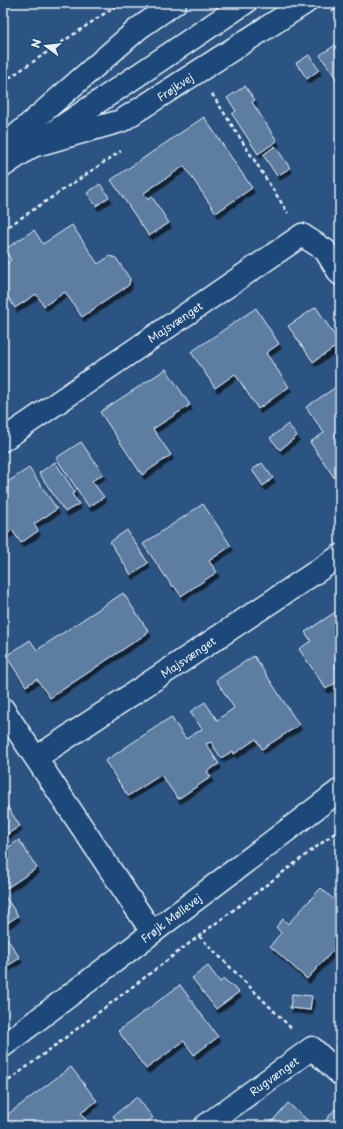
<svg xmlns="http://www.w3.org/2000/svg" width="343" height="1129" font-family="'Playpen Sans',sans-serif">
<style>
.building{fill:#5d7da1;stroke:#e8f1f8;filter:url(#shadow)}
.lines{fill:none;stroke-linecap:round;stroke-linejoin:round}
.minor-casing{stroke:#e8f1f8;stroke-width:25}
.tertiary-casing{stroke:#e8f1f8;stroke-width:25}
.path{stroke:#e8f1f8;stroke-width:2.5;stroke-dasharray:4 3;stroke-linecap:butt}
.minor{stroke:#1f4a7a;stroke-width:22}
.tertiary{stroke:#1f4a7a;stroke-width:22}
.labels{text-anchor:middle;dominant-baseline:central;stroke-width:3;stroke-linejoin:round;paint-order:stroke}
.street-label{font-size:11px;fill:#e8f1f8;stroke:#1f4a7a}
</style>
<defs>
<filter id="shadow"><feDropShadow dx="2.5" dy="4.5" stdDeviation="0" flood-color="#0009"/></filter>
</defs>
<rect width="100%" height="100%" fill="#2b5482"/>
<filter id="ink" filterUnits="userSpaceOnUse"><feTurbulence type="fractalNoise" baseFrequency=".025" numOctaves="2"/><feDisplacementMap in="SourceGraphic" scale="8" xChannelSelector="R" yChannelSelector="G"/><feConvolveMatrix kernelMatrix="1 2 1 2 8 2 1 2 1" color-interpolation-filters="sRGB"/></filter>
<g filter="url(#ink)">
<path class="building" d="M 340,42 L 340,85 L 320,55 Z
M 309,55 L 319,70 L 307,79 L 296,63 Z
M 245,86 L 255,100 L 252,102 L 277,141 L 258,154 L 232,114 L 236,111 L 227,98 Z
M 204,117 L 252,188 L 216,213 L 184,166 L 144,193 L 148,200 L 152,197 L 169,223 L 149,236 L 111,180 Z
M 275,146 L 290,168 L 277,176 L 263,155 Z
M 100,184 L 109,197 L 96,206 L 87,193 Z
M 72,225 L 98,264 L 110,256 L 116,258 L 130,279 L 129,285 L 82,317 L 65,292 L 44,306 L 36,294 L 15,308 L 3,289 L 3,266 L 11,260 L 4,250 L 34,230 L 43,244 Z
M 316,307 L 340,344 L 313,362 L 288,326 Z
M 256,308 L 279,344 L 266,353 L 289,387 L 258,409 L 235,374 L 215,388 L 191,352 Z
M 166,369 L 190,405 L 153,429 L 171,455 L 142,475 L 100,412 Z
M 339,385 L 340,475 L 335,479 L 310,442 L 324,433 L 306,407 Z
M 288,424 L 297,436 L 280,450 L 270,438 Z
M 81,442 L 103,474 L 92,481 L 104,497 L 89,507 L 56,458 Z
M 55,462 L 75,492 L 72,494 L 79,504 L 65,512 L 39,473 Z
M 262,463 L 273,478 L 263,486 L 252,470 Z
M 29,468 L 57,509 L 34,524 L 38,531 L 21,543 L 12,530 L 3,537 L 3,485 Z
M 203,504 L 231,546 L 209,561 L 217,572 L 181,596 L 174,586 L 172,586 L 143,544 Z
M 127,530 L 148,563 L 131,575 L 110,542 Z
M 123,593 L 149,632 L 50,698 L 37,679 L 26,686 L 6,656 L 30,640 L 37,650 Z
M 340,609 L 340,664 L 335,667 L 340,674 L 340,680 L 326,689 L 299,649 L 311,641 L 305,632 Z
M 254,656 L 299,725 L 262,749 L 256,739 L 234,754 L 233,751 L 221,758 L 211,742 L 206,744 L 219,764 L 207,771 L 211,777 L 178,799 L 161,775 L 128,796 L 105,761 L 171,717 L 186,739 L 202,729 L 190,712 L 205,702 L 217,720 L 234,708 L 216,680 Z
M 3,800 L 20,826 L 3,837 Z
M 19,840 L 37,868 L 7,888 L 3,883 L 3,851 Z
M 321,888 L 340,905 L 340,943 L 307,979 L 270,946 L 281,933 L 276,927 L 283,919 L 288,924 Z
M 3,893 L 18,916 L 3,926 Z
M 3,933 L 20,958 L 3,969 Z
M 208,966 L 220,982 L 224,979 L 239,992 L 216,1009 L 192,978 Z
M 180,985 L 218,1037 L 194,1055 L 184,1041 L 146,1069 L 118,1031 Z
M 292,994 L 312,996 L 310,1010 L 290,1008 Z
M 71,1067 L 97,1101 L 81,1113 L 90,1126 L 4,1126 L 3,1118 Z
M 137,1097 L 153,1118 L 143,1126 L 121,1126 L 113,1116 Z
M 288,1103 L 314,1126 L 268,1126 Z
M 335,1109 L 340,1113 L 340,1126 L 321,1126 Z"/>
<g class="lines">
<defs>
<path id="minor" d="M 3,440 L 302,235 L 325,250 L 340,274
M 3,709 L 152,932
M 36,758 L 340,556
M 3,1046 L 340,790
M 205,1126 L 312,1048 L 340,1074"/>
<path id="tertiary" d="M 33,146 L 121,121 L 305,3
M 3,147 L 139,28 L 175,3
M 3,166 L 245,3"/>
</defs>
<use href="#minor" class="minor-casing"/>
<use href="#tertiary" class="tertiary-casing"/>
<path class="path" d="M 332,11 L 340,6
M 3,82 L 120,3
M 212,94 L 288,213
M 3,230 L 121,151
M 199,936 L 291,1028
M 3,1085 L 340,829"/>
<use href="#minor" class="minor"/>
<use href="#tertiary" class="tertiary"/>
</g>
</g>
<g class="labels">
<g class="street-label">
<text transform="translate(175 87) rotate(-33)">Frøjkvej</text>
<text transform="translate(175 322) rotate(-34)">Majsvænget</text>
<text transform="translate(188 657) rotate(-34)">Majsvænget</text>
<text transform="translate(171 918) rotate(-37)">Frøjk Møllevej</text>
<text transform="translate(274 1076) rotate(-36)">Rugvænget</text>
</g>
</g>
<rect width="343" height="1129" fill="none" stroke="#1f4a7a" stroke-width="16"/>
<rect x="8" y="8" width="327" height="1113" fill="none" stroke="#e8f1f8" stroke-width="1.5" filter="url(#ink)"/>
<g transform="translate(46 46) rotate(285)" stroke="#1f4a7a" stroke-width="3" paint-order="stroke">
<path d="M0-3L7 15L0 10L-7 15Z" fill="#e8f1f8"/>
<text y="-6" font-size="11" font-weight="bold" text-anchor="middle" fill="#e8f1f8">N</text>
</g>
</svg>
